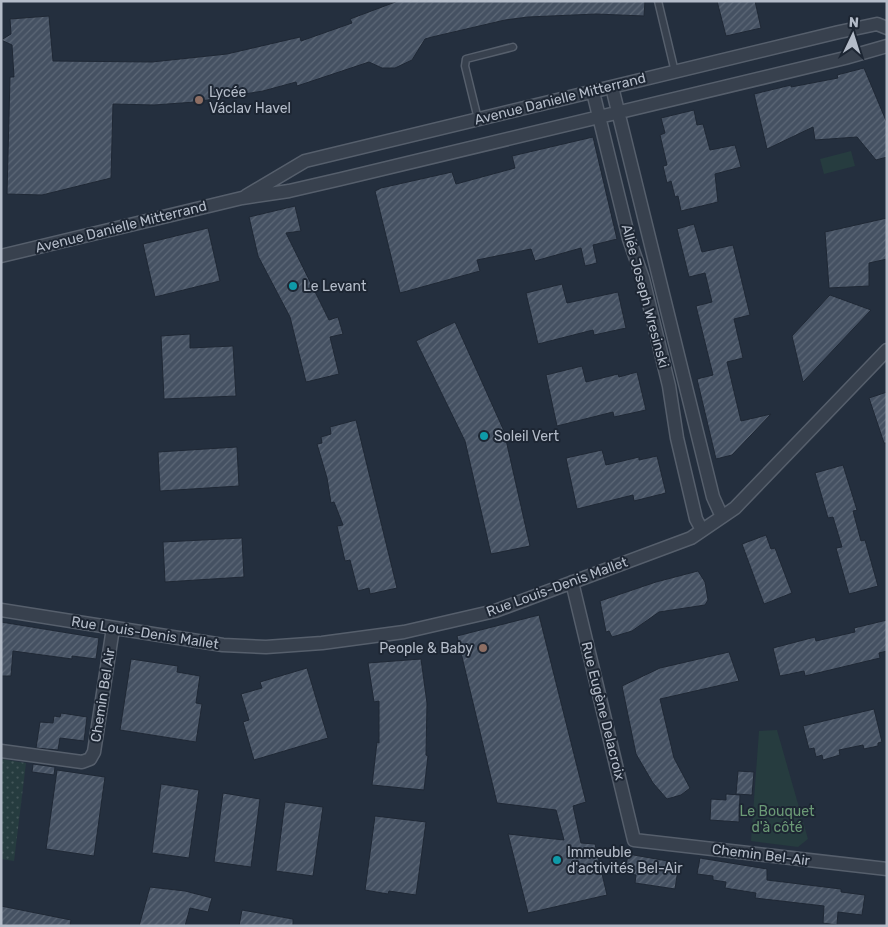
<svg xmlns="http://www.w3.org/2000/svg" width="888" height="927" font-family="Rubik,sans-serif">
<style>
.grass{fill:url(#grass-dots)}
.park{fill:#263c3f}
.building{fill:url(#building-hatch);stroke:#1f2835}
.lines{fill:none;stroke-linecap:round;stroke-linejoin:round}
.lane-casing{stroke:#565f6c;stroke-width:9}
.street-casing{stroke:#565f6c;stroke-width:15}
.lane{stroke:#38414e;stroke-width:6}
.street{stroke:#38414e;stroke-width:12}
.education-dot{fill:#8d6e63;stroke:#1d2633;stroke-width:2}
.culture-dot{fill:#0f9aa8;stroke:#1d2633;stroke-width:2}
.labels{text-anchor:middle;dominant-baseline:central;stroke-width:4;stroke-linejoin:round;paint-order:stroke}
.poi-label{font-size:14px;fill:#b4bcc9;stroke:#1d2633;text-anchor:start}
.street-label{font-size:14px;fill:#b4bcc9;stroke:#1d2633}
.park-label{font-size:14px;fill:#6b9a76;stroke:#1d2633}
</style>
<defs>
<pattern id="grass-dots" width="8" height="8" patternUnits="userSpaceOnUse" patternTransform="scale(1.25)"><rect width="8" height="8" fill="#263c3f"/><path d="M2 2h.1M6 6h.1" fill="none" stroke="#435659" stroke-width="1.8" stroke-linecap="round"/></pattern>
<pattern id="building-hatch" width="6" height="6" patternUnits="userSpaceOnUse" patternTransform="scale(1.25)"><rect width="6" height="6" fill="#455162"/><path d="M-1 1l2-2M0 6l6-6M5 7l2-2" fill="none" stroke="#5d6877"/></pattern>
</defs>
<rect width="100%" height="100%" fill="#242f3e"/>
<path class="grass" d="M 1,759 L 26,763 L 14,861 L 1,859 Z"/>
<path class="park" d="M 851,151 L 855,166 L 824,174 L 820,159 Z
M 777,730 L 808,839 L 798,847 L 751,841 L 759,731 Z"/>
<path class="building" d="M 398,1 L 645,1 L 644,16 L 596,14 L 528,17 L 505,20 L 432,37 L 425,39 L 412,60 L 395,68 L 382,68 L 369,62 L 297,86 L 296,82 L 263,91 L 195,102 L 154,105 L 113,104 L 111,178 L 42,195 L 7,194 L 10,77 L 14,77 L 12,45 L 1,40 L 11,34 L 10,19 L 49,16 L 53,61 L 152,62 L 227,54 L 300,37 L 301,41 L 352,23 L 350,19 Z
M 717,1 L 755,1 L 761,28 L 726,36 Z
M 864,68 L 887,123 L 887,157 L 876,160 L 857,137 L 815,140 L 813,127 L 767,149 L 754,94 L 791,85 L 791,87 L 838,78 L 837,75 Z
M 694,110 L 697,125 L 703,124 L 710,150 L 735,145 L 741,167 L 715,174 L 718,202 L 681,211 L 678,196 L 675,197 L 671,181 L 667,183 L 663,166 L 667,165 L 660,135 L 665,133 L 661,118 Z
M 593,137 L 617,239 L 593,245 L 597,263 L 585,266 L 581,248 L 535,261 L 531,249 L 477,260 L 480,271 L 400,293 L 375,191 L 381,188 L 452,172 L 456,184 L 515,168 L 512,156 Z
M 295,206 L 301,231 L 286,233 L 329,320 L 338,317 L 343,334 L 330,337 L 339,374 L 306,382 L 290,317 L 258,256 L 249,217 Z
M 887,218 L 887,259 L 869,263 L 869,286 L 829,288 L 825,232 Z
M 694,224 L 702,252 L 733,245 L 750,315 L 734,319 L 743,358 L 727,362 L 741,421 L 771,414 L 732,455 L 716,459 L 697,379 L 713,375 L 696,306 L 712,302 L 705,273 L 689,277 L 677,229 Z
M 208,228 L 220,281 L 155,297 L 143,244 Z
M 562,284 L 567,303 L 618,292 L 626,328 L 594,335 L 593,330 L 538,344 L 526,293 Z
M 830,295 L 871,310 L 803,382 L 792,336 Z
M 455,322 L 504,431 L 530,546 L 491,554 L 465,441 L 416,341 Z
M 190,334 L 190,348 L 233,346 L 236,396 L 164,399 L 161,336 Z
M 582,366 L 586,382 L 618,374 L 619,377 L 637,372 L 646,410 L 614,417 L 613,412 L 557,426 L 546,375 Z
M 887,392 L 887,443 L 884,443 L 869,398 Z
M 356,420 L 397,588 L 370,594 L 369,588 L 358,591 L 350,560 L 345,561 L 337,526 L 343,525 L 334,502 L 331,503 L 327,478 L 317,444 L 322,443 L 321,437 L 331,434 L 330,427 Z
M 237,447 L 239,486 L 160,491 L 158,452 Z
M 602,450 L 606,465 L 639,457 L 639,460 L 657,456 L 666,493 L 634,501 L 633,495 L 577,509 L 566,458 Z
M 843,465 L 857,510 L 853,511 L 861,541 L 865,540 L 878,586 L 849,594 L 836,548 L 842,547 L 833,517 L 828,518 L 815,473 Z
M 766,535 L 771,549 L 775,548 L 792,593 L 764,604 L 742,544 Z
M 242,538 L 244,577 L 165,582 L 163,542 Z
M 698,571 L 705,582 L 708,600 L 705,605 L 659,612 L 632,631 L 612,637 L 609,631 L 606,632 L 600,601 L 656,582 Z
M 539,615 L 586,802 L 573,806 L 581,843 L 595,844 L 607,895 L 528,913 L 508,834 L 564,840 L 556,810 L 497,803 L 457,636 Z
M 887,620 L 887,651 L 879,653 L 880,658 L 805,676 L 804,671 L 780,676 L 773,648 L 815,637 L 816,641 L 855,632 L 854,628 Z
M 1,622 L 99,638 L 96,659 L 72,656 L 72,659 L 13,651 L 11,676 L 1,676 Z
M 729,652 L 739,681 L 660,699 L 674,758 L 690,788 L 681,795 L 667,799 L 653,783 L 636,754 L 622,686 L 660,668 Z
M 131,659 L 178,666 L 177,672 L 200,676 L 196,703 L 202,704 L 196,742 L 120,730 Z
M 421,659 L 427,703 L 426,755 L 428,756 L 424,790 L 372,785 L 377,742 L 379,743 L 379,701 L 374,702 L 368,663 Z
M 307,668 L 328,738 L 254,760 L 243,722 L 249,720 L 241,694 L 262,688 L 260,682 Z
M 874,709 L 882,742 L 878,743 L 878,746 L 864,749 L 863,745 L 839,750 L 840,755 L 823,760 L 822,755 L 816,757 L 814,748 L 809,749 L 803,726 Z
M 61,713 L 87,717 L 84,741 L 60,738 L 58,750 L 36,748 L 40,722 L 53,723 L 54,716 L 60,717 Z
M 33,764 L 55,767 L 54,775 L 32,772 Z
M 57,770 L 105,777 L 94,856 L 46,849 Z
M 738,771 L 754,772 L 752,795 L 736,794 Z
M 161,784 L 199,790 L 189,858 L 152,853 Z
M 223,793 L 260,799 L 251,867 L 214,862 Z
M 726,794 L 740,795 L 739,822 L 710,820 L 711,799 L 726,800 Z
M 285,802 L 323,807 L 313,876 L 276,871 Z
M 375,816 L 426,822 L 416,895 L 389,891 L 388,894 L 365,890 Z
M 628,854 L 679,863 L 675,889 L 635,883 L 636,875 L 625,873 Z
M 700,858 L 767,869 L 767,880 L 841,889 L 841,892 L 865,895 L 862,915 L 838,912 L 837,925 L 823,923 L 824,906 L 755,898 L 756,893 L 725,888 L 726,882 L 713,880 L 713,876 L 697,874 Z
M 150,887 L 185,891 L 212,898 L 208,912 L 190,908 L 185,926 L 139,926 Z
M 1,906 L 71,920 L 70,926 L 1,926 Z
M 242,910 L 293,919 L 293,926 L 239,926 Z"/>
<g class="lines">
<defs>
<path id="lane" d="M 658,1 L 675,72
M 478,119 L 465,66 L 466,59 L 513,47"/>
<path id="street" d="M 612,87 L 713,497 L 722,517
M 593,92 L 629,239 L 643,279 L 669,386 L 677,438 L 696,519 L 702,530
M 246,196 L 305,161 L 839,32 L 877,24 L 887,28
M 1,256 L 242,198 L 289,191 L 341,179 L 845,58 L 887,46
M 572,582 L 634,840 L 887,869
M 1,610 L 223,645 L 266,647 L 322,643 L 404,632 L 495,611 L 691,538 L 735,508 L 887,350
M 1,751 L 82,762 L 90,759 L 94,752 L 113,628"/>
</defs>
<use href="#lane" class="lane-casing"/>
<use href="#street" class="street-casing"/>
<use href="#lane" class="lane"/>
<use href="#street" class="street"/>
</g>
<g class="education-dot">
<circle cx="199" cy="100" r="5"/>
<circle cx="483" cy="648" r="5"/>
</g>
<g class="culture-dot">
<circle cx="293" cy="286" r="5"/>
<circle cx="484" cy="436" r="5"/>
<circle cx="557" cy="860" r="5"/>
</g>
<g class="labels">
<g class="poi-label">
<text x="209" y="92">Lycée<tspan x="209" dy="16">Václav Havel</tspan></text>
<text x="303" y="286">Le Levant</text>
<text x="494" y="436">Soleil Vert</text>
<text x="473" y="648" text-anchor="end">People &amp; Baby</text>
<text x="567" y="852">Immeuble<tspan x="567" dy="16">d'activités Bel-Air</tspan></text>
</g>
<g class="street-label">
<text transform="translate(560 99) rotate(-14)">Avenue Danielle Mitterrand</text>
<text transform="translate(121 227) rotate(-14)">Avenue Danielle Mitterrand</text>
<text transform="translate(645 296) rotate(75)">Allée Joseph Wresinski</text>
<text transform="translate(557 587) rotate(-20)">Rue Louis-Denis Mallet</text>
<text transform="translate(145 633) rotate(9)">Rue Louis-Denis Mallet</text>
<text transform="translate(103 695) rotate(-81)">Chemin Bel Air</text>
<text transform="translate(603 711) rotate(76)">Rue Eugène Delacroix</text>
<text transform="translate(761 855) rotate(7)">Chemin Bel-Air</text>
</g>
<g class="park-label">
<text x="777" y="811">Le Bouquet<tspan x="777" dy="16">d'à côté</tspan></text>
</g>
</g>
<rect width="888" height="927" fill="none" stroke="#b4bcc9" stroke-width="5"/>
<g transform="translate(853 35) rotate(4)" stroke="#1d2633" stroke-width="4" paint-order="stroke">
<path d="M0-4L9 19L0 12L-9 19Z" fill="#b4bcc9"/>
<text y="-8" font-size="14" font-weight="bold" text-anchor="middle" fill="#b4bcc9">N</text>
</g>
</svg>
